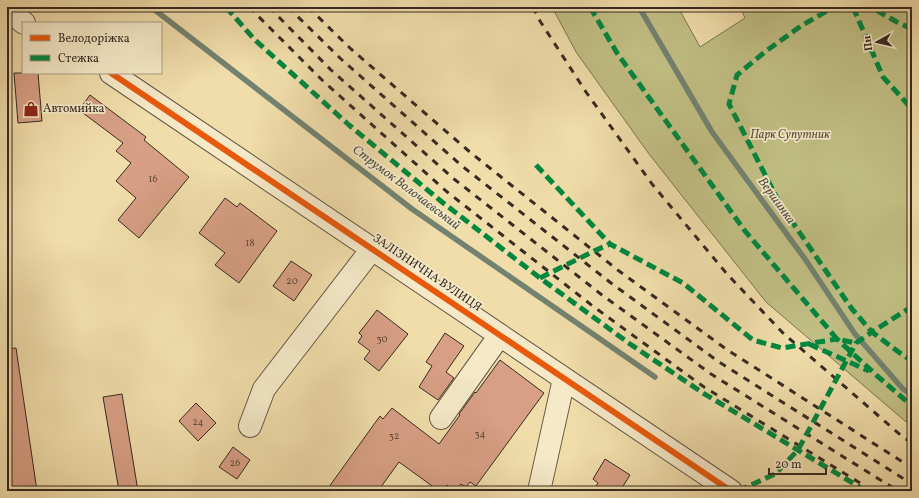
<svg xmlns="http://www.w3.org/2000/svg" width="919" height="498" font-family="Vollkorn,serif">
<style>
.green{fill:#c1bf84;stroke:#7c7453}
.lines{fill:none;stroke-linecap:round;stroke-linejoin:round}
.stream{stroke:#738270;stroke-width:5.5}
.building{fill:#d79f84;stroke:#372a22}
.minor-casing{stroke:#655744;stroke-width:24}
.minor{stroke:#f5e9c8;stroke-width:22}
.rail{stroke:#372a22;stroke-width:3;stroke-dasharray:7 7;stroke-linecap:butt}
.quiet{stroke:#00873e;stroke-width:5;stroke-dasharray:10 5;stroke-linecap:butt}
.cycleway-casing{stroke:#f5e9c8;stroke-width:8}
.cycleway{stroke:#e8590c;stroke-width:6}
.labels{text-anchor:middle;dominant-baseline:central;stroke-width:3.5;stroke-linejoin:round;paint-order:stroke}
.number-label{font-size:10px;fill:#5f473a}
.poi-label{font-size:12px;fill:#372a22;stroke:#f5e9c8;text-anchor:start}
.park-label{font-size:12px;font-style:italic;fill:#5a4f3a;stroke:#f5e9c8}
.street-label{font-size:12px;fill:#372a22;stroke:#f5e9c8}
.water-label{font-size:13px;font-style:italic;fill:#504f42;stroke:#f5e9c8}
</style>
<rect width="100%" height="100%" fill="#f0ddaa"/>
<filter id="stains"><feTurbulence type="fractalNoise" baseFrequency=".005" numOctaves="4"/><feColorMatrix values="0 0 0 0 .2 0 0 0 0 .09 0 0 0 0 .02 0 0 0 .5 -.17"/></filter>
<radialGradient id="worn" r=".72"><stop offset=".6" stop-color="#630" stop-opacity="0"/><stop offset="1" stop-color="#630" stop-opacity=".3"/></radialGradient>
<path class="green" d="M 552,7 L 678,7 L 700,47 L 745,18 L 740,7 L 912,7 L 912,425 L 905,421 L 766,302 L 649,154 L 576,52 Z"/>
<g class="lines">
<path class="stream" d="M 151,7 L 412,209 L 655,377
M 639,7 L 712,132 L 805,259 L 855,334 L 903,389 L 912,395"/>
</g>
<path class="building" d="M 14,73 L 38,73 L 42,121 L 18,123 Z
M 90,95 L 146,137 L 144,140 L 189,177 L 139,238 L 118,220 L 136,198 L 116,181 L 131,163 L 116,151 L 123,143 L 79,110 Z
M 225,198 L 237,207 L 240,203 L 277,231 L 239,283 L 215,265 L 225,253 L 199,233 Z
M 291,261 L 312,275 L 294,301 L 273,286 Z
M 377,310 L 408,334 L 379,371 L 364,359 L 370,351 L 358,342 L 362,336 L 359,333 Z
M 445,333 L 464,346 L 446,372 L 454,378 L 438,400 L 419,387 L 432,366 L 426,362 Z
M 16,348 L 37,491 L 7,491 L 7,349 Z
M 500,360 L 544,393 L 476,486 L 470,482 L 466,487 L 461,484 L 455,491 L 447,485 L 443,491 L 439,491 L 399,462 L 378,491 L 326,491 L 380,416 L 383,419 L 392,408 L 439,444 L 460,415 L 459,414 L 475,392 L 476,393 Z
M 122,394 L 138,491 L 119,491 L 103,397 Z
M 196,403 L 216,423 L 198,441 L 179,421 Z
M 233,447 L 250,460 L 237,479 L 219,467 Z
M 605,459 L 630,475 L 620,491 L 593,491 L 598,483 L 593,479 Z"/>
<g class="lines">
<defs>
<path id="minor" d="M 7,9 L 24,23
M 111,73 L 731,491
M 441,418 L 495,342 L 499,335
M 250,426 L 264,389 L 372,249
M 539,491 L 564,379"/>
</defs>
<use href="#minor" class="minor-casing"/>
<use href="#minor" class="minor"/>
<path class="rail" d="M 249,7 L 322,80 L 446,191 L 594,307 L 704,387 L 873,491
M 269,7 L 331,70 L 454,179 L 602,295 L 711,374 L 898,491
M 288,7 L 341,59 L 462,166 L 611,283 L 719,362 L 912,484
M 308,7 L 351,49 L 471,153 L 619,271 L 726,349 L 912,468
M 533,7 L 540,21 L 586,92 L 652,184 L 727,274 L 783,333 L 904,438 L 912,442"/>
<path class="quiet" d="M 226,7 L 255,40 L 349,125 L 442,202 L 540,278 L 630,344 L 703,393 L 866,491
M 590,7 L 617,53 L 745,231 L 837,339 L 856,343
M 853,7 L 883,77 L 912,109
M 862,7 L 874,9 L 897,22 L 912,29
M 536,165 L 610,244 L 683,283 L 753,340 L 782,348 L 837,339 L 875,374 L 912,406
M 540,278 L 594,251 L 610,244
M 912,305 L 908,309 L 872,332 L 900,353 L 912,361
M 809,344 L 869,371
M 738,491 L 775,474 L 798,450 L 856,343 L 872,332 L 852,309 L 780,204 L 729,104 L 737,75 L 766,51 L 801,26 L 827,11 L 845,7"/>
<defs>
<path id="cycleway" d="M 111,73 L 731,491"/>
</defs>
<use href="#cycleway" class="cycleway-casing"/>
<use href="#cycleway" class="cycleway"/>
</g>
<defs>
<symbol id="shop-bare" viewBox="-9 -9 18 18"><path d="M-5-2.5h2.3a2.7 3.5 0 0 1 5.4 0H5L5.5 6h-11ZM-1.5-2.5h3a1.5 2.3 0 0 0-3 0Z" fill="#8f2418" stroke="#f5e9c8" stroke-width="2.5" paint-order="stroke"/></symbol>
</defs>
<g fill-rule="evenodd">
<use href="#shop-bare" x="20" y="98" width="22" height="22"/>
</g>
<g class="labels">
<g class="number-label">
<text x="153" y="179">16</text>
<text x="250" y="243">18</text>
<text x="292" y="281">20</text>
<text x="382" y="339">30</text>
<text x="198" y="422">24</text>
<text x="480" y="434">34</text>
<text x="394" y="436">32</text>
<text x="235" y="463">26</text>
</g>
<g class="poi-label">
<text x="43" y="109">Автомийка</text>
</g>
<g class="park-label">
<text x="790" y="135">Парк Супутник</text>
</g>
<g class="street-label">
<text transform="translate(427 273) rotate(34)">ЗАЛІЗНИЧНА ВУЛИЦЯ</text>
</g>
<g class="water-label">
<text transform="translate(406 188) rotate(37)">Струмок Волочаєвський</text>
<text transform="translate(776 201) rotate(54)">Вершинка</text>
</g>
</g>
<rect width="919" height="498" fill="none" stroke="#f0ddaa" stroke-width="24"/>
<rect x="8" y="8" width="903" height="482" fill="none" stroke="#372a22" stroke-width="2"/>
<rect x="12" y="12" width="895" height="474" fill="none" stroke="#372a22"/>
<rect x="22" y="22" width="140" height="52" fill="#f5e9c8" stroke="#a99d86"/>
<rect x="30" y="35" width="20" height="6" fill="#e8590c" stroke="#a99d86"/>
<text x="58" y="42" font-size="12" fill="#372a22">Велодоріжка</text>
<rect x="30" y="55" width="20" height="6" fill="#00873e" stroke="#a99d86"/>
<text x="58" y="62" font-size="12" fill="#372a22">Стежка</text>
<g transform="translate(877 42) rotate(262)" stroke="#f5e9c8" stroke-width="3" paint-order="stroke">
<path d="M0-3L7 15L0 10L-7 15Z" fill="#372a22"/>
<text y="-6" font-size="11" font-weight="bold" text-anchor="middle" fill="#372a22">Пн</text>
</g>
<path d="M769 468v6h57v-6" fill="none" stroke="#372a22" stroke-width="2"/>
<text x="775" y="468" font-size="12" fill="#372a22" stroke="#f5e9c8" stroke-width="3" paint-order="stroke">20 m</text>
<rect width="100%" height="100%" filter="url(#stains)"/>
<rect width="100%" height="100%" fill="url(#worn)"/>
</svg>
